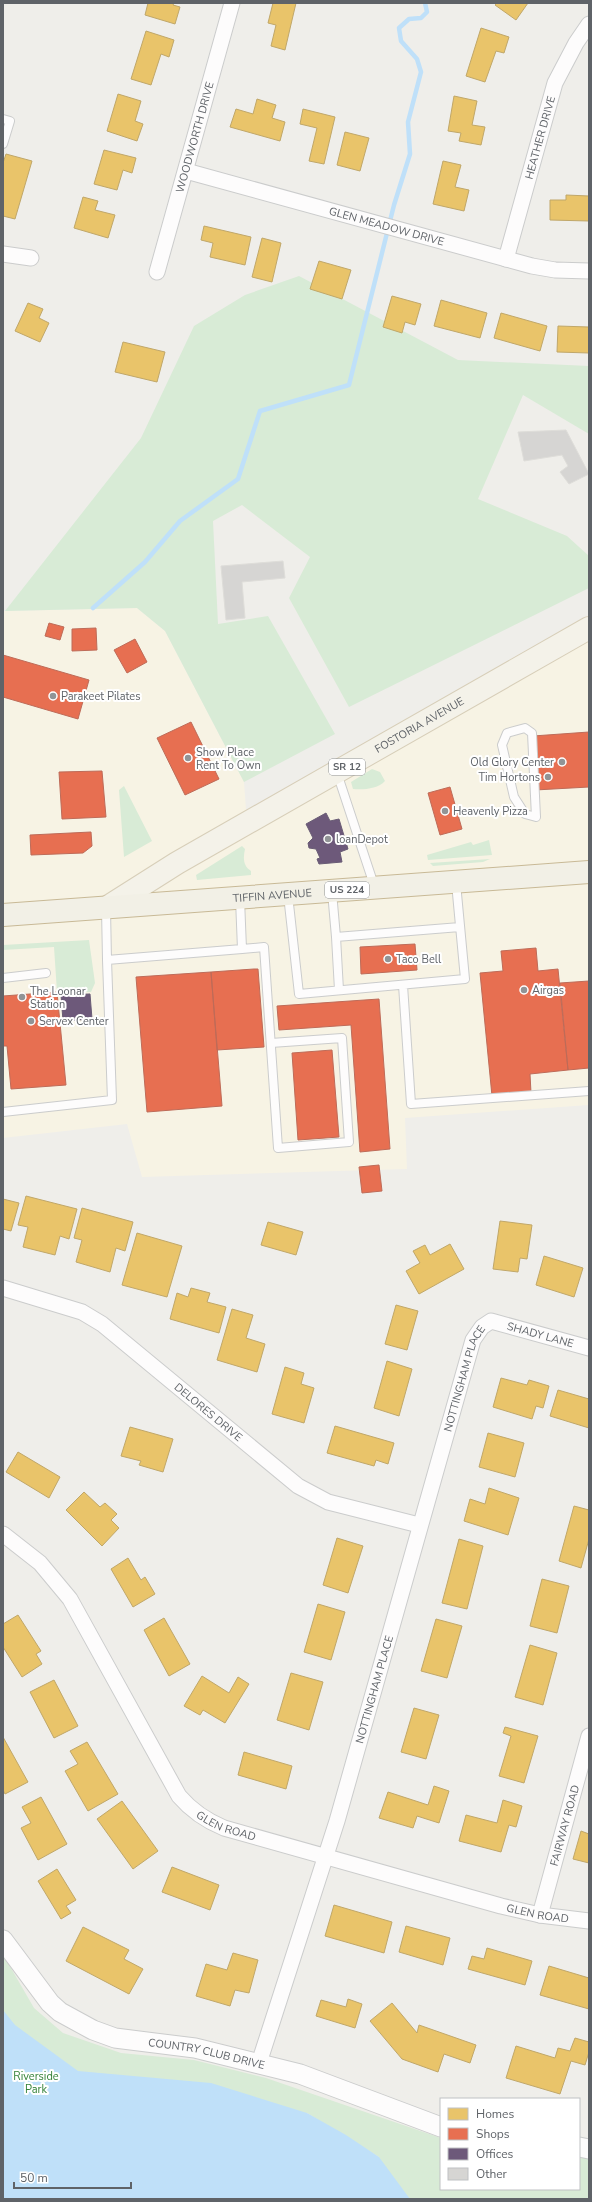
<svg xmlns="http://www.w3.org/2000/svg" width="592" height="2202" font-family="'Nunito Sans',sans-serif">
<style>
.commercial{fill:#f7f3e4}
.green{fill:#d8ebd6}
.water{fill:#bfe0f9}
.homes{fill:#e9c46a;stroke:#c0a769}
.shops{fill:#e76f51;stroke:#be6b58}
.offices{fill:#6d597a;stroke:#695c75}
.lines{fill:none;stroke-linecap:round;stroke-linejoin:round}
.stream{stroke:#bfe0f9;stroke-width:4.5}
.building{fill:#d6d5d3;stroke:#deddd9}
.service-casing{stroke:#cbcccc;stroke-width:10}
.minor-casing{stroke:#cbcccc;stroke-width:17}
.tertiary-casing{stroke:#cbcccc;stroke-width:21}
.primary-casing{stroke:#d7ceb8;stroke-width:24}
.trunk-casing{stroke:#c8b996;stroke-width:24}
.service{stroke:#fdfcfc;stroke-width:8}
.minor{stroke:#fdfcfc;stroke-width:15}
.tertiary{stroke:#fdfcfc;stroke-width:19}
.primary{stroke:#f4f2e9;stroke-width:22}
.trunk{stroke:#f2f0e6;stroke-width:22}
.poi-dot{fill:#919496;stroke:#fff;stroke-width:1.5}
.labels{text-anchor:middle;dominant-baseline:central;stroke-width:4;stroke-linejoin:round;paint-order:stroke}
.shield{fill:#fff;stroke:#8f9295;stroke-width:1}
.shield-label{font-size:10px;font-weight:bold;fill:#5f6368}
.street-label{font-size:11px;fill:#5f6368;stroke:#fff}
.poi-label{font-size:11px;fill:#5f6368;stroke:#fff;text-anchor:start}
.park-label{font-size:11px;fill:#348238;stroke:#fff}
</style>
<rect width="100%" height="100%" fill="#efeeea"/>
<path class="commercial" d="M 137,608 L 165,631 L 244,782 L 247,823 L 589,629 L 589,1105 L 405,1118 L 407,1169 L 142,1177 L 127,1124 L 3,1138 L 3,611 Z"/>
<path class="green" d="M 299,276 L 458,360 L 589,366 L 589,434 L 523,395 L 478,499 L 567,536 L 589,556 L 589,588 L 349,707 L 289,598 L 310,557 L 242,505 L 213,521 L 218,624 L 268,616 L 335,734 L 244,782 L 165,631 L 137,608 L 5,611 L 141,438 L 194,326 L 245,295 Z
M 372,769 L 380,772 L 385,781 C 378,789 363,790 353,789 L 351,782 Z
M 124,786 L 152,841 L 124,857 L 119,790 Z
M 489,840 L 492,855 L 428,860 L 427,855 L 471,842 L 473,845 Z
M 242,846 L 245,849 C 243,858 243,866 251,871 L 251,875 L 197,880 L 196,875 Z
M 490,859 L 483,862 L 433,866 L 430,863 Z
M 89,940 L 95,983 L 91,992 L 57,992 L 54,947 L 3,950 L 3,945 Z
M 3,1940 L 8,1963 L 34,2008 L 63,2033 L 121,2053 L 194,2060 L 266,2078 L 441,2138 L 441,2189 L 579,2189 L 579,2147 L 589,2149 L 589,2199 L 381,2199 L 379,2157 L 307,2113 L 3,2199 Z"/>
<path class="water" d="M 3,2010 L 15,2025 L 78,2071 L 211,2083 L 307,2113 L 346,2135 L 379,2157 L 410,2199 L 3,2199 Z"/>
<path class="homes" d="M 148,3 L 174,3 L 173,5 L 180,7 L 175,24 L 145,15 Z
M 273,3 L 296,3 L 285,50 L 271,46 L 276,25 L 268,23 Z
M 497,3 L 528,3 L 516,20 L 495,5 Z
M 481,28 L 509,37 L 504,53 L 496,51 L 485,82 L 466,76 Z
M 146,31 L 174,40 L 169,57 L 161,54 L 151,85 L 131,79 Z
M 118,94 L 141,101 L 135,121 L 143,124 L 137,141 L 107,131 Z
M 454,96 L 477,101 L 472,125 L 485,127 L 481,145 L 459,141 L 461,133 L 448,131 Z
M 257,99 L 276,105 L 272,118 L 285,122 L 280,141 L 230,127 L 236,109 L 253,114 Z
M 303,109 L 335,117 L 324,164 L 309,161 L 317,128 L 300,124 Z
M 345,132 L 369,138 L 360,171 L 337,165 Z
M 104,150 L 136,158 L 132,173 L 123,170 L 117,190 L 94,184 Z
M 6,154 L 32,161 L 15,219 L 3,216 L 3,163 Z
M 443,161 L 461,165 L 455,187 L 469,190 L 464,211 L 433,204 Z
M 566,195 L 589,196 L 589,221 L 550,220 L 550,200 L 566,200 Z
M 83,197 L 98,201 L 95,210 L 115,215 L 108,238 L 74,228 Z
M 204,226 L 251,237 L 245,265 L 210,257 L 213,243 L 201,240 Z
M 262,238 L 281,243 L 272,282 L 252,277 Z
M 319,261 L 351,270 L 342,299 L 310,289 Z
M 392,296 L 421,304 L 415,325 L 405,322 L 402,333 L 383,327 Z
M 441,300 L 487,313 L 480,338 L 434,326 Z
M 28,303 L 43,309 L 39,318 L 49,323 L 40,342 L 15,331 Z
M 501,313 L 547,326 L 540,351 L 494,338 Z
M 558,326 L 589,327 L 589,353 L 557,352 Z
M 123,342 L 165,352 L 157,382 L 115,372 Z
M 26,1196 L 77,1209 L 69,1239 L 60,1236 L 55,1255 L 23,1247 L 28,1227 L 18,1225 Z
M 3,1199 L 19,1203 L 11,1231 L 3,1229 Z
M 82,1208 L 133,1222 L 125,1251 L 116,1248 L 110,1272 L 76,1262 L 82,1240 L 74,1238 Z
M 500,1221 L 532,1225 L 527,1259 L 520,1258 L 518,1272 L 493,1269 Z
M 268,1222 L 303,1232 L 296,1255 L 261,1245 Z
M 137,1233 L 182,1246 L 167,1297 L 122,1285 Z
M 450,1244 L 464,1269 L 419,1294 L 406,1271 L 420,1263 L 413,1251 L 425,1245 L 430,1255 Z
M 544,1256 L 583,1268 L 574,1297 L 536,1285 Z
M 191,1288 L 210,1293 L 207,1302 L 226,1307 L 219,1333 L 170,1319 L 177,1293 L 188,1297 Z
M 396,1305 L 418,1311 L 407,1350 L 385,1344 Z
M 232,1309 L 253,1315 L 246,1338 L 265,1344 L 257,1372 L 217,1360 Z
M 387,1361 L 412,1369 L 399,1416 L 374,1408 Z
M 285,1367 L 304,1373 L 301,1384 L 314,1388 L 304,1423 L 272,1414 Z
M 501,1378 L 527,1385 L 529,1380 L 549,1386 L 543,1408 L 536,1406 L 532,1419 L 493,1407 Z
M 558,1390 L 589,1399 L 589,1428 L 550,1416 Z
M 335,1426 L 394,1443 L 388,1464 L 376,1460 L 374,1466 L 327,1453 Z
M 130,1427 L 173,1439 L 163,1472 L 139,1465 L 141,1461 L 121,1456 Z
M 488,1433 L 524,1443 L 515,1477 L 479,1467 Z
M 18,1452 L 60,1477 L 49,1498 L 6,1472 Z
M 489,1488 L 519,1498 L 508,1535 L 464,1521 L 470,1499 L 485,1504 Z
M 84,1492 L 100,1507 L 105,1503 L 117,1514 L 111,1520 L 119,1528 L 102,1546 L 66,1510 Z
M 574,1506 L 589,1510 L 589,1539 L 581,1568 L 559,1561 Z
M 337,1538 L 363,1546 L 348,1593 L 323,1585 Z
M 459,1539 L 483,1546 L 467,1609 L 442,1603 Z
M 128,1558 L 141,1580 L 145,1577 L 155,1594 L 133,1607 L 111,1569 Z
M 542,1579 L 569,1586 L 557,1633 L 530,1626 Z
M 318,1604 L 345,1612 L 331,1660 L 304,1652 Z
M 18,1615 L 41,1651 L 36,1654 L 42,1664 L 22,1677 L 3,1647 L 3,1624 Z
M 164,1618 L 190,1664 L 169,1676 L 144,1630 Z
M 436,1619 L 462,1626 L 447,1678 L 421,1671 Z
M 530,1645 L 557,1653 L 543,1705 L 515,1697 Z
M 291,1673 L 323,1682 L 309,1730 L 277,1720 Z
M 202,1676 L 229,1693 L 238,1677 L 249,1684 L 225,1723 L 203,1710 L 200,1715 L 184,1706 Z
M 54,1680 L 78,1726 L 54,1738 L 30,1692 Z
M 414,1708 L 439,1715 L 426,1759 L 401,1752 Z
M 505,1727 L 538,1736 L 524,1783 L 499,1776 L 511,1736 L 503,1733 Z
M 3,1737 L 28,1782 L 5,1794 L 3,1790 Z
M 87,1742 L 118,1794 L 88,1811 L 65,1771 L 78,1764 L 70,1751 Z
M 244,1752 L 292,1766 L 286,1789 L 238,1775 Z
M 434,1786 L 449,1791 L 439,1823 L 417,1816 L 413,1828 L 379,1818 L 388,1792 L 428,1805 Z
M 41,1797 L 67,1844 L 38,1860 L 21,1828 L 31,1823 L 22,1807 Z
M 503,1800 L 522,1806 L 516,1827 L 509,1825 L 501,1852 L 459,1841 L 466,1815 L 497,1823 Z
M 122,1801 L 158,1851 L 133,1869 L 97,1819 Z
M 581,1831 L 589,1834 L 589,1863 L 573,1859 Z
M 172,1867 L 219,1885 L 210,1910 L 162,1892 Z
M 57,1869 L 76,1900 L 66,1906 L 71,1913 L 61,1919 L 38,1881 Z
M 334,1905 L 392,1922 L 384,1953 L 325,1936 Z
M 406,1926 L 450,1938 L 443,1965 L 399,1952 Z
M 83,1927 L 129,1950 L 124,1959 L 143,1969 L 129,1994 L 66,1961 Z
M 487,1948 L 532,1961 L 525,1985 L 468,1969 L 472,1956 L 484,1959 Z
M 233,1953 L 258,1960 L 249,1993 L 235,1990 L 230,2006 L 196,1996 L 206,1964 L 227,1970 Z
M 549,1966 L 589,1978 L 589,2009 L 540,1995 Z
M 348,1999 L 362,2004 L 355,2028 L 316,2016 L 321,2000 L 346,2007 Z
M 392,2003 L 417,2033 L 419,2025 L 476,2045 L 470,2063 L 444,2054 L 438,2072 L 402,2059 L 370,2021 Z
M 575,2038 L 589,2042 L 589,2052 L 585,2065 L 571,2061 L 560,2094 L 506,2078 L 516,2046 L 555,2058 L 558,2048 L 570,2051 Z"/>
<path class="shops" d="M 49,623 L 64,627 L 60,640 L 45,636 Z
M 96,628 L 97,650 L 72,651 L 72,629 Z
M 135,639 L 147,662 L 127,673 L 114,650 Z
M 3,655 L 89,680 L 78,719 L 3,697 Z
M 191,722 L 219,779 L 185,795 L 157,738 Z
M 589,732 L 589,787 L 535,790 L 533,736 Z
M 102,771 L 106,817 L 62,819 L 59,772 Z
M 450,787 L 462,829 L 440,835 L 428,793 Z
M 91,832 L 92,846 L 83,853 L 31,855 L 30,835 Z
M 415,944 L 417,970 L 361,974 L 360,947 Z
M 536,948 L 538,971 L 558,969 L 568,1070 L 530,1074 L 531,1093 L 492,1096 L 480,973 L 503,971 L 501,951 Z
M 254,969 L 258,969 L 264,1047 L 217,1050 L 211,972 Z
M 211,972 L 222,1106 L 147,1112 L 136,977 Z
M 589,981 L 589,1068 L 568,1070 L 560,983 Z
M 57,992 L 66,1085 L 11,1089 L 7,1046 L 3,1046 L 3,996 Z
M 379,999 L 390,1149 L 360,1152 L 351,1025 L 279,1030 L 277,1006 Z
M 332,1050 L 339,1137 L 298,1140 L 292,1053 Z
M 379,1165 L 382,1191 L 362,1193 L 359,1167 Z"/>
<path class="offices" d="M 326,813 L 330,821 L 339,819 L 348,849 L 340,852 L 342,862 L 319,864 L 317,859 L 320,858 L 316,849 L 309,848 L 308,843 L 313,838 L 306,824 Z
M 90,994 L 92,1019 L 63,1021 L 61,995 Z"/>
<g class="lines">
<path class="stream" d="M 93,608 L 145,562 L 180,521 L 238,479 L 260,411 L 349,385 L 394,205 L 410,154 L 408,122 L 421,72 L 417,59 L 401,41 L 399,28 L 409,19 L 421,18 L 427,12 L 425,3"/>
</g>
<path class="building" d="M 566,430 L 589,474 L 569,484 L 560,472 L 568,466 L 562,455 L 524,461 L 518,432 Z
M 283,561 L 285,578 L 242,582 L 245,618 L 226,620 L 221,566 Z"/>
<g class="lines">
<defs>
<path id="service" d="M 3,119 L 10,121 L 3,144
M 525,728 L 532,733 L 536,817 L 525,814 L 514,797 L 502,745 L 507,733 Z
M 337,773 L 375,888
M 332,892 L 336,937
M 288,895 L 299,994 L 465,979 L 456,883
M 106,909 L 107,960 L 242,949 L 240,899
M 242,949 L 264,947 L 278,1148 L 349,1142 L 342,1038 L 271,1043
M 3,978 L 46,973
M 403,985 L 411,1104 L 589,1091
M 339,990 L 336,937 L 460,927
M 3,1112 L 112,1100 L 107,960"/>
<g id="minor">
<path id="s1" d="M 186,171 L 532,266 L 555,270 L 589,271"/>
<path d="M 3,254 L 31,258"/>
<path id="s2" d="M 506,259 L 555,83 L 576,43 L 589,24"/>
<path id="s3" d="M 157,272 L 232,3"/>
<path id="s4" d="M 3,1288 L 82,1312 L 102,1324 L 298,1486 L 328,1502 L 419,1525"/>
<path id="s5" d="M 3,1534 L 40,1563 L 70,1599 L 179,1796 C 191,1810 207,1821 224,1828 L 501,1906 L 540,1915 L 589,1921"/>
<path id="s6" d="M 540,1915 L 589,1736"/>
<path id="s7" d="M 259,2063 L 337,1821 L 473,1340 L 482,1327 L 491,1321 L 589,1348"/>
</g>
<g id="tertiary">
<path id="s8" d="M 3,1940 L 50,2003 L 60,2012 L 93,2030 L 115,2038 L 195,2048 L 300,2074 L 441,2127"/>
<path d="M 579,2147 L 589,2149"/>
</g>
<g id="primary">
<path id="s9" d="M 106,908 L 177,863 L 589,628"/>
</g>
<g id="trunk">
<path id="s10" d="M 3,915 L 589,872"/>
</g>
</defs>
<use href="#service" class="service-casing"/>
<use href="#minor" class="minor-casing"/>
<use href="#tertiary" class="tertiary-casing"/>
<use href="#primary" class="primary-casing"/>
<use href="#trunk" class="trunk-casing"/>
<use href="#service" class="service"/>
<use href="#minor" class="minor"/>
<use href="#tertiary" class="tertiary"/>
<use href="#primary" class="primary"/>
<use href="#trunk" class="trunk"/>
</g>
<g class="poi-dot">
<circle cx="53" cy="696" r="4"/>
<circle cx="188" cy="758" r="4"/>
<circle cx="562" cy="762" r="4"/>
<circle cx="548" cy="777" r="4"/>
<circle cx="445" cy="811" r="4"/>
<circle cx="328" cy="839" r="4"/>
<circle cx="388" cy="959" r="4"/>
<circle cx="524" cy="990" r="4"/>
<circle cx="22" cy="997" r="4"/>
<circle cx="31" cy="1021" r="4"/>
</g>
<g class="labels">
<g class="shield">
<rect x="329" y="759" width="36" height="16" rx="3"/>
<rect x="325" y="882" width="44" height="16" rx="3"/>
</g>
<g class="shield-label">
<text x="347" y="767">SR 12</text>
<text x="347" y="890">US 224</text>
</g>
<g class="street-label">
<text stroke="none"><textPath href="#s3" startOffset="140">WOODWORTH DRIVE</textPath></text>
<text stroke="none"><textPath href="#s2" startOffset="126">HEATHER DRIVE</textPath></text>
<text stroke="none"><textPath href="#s1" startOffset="208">GLEN MEADOW DRIVE</textPath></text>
<text stroke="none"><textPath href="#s9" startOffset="363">FOSTORIA AVENUE</textPath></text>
<text stroke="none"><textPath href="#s10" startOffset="270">TIFFIN AVENUE</textPath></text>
<text stroke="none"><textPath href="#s7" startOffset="832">SHADY LANE</textPath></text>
<text stroke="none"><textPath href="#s7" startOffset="715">NOTTINGHAM PLACE</textPath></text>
<text stroke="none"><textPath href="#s4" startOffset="244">DELORES DRIVE</textPath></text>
<text stroke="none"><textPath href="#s7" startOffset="391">NOTTINGHAM PLACE</textPath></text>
<text stroke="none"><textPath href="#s5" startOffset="376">GLEN ROAD</textPath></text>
<text stroke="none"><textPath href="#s6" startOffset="93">FAIRWAY ROAD</textPath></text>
<text stroke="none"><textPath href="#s5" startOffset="700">GLEN ROAD</textPath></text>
<text stroke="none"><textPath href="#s8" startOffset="246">COUNTRY CLUB DRIVE</textPath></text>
</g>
<g class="poi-label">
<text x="61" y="696">Parakeet Pilates</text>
<text x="196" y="752">Show Place<tspan x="196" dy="13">Rent To Own</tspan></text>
<text x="554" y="762" text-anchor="end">Old Glory Center</text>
<text x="540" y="777" text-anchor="end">Tim Hortons</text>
<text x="453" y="811">Heavenly Pizza</text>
<text x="336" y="839">loanDepot</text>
<text x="396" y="959">Taco Bell</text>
<text x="532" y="990">Airgas</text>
<text x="30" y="991">The Loonar<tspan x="30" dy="13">Station</tspan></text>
<text x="39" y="1021">Servex Center</text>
</g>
<g class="park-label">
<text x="36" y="2076">Riverside<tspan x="36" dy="13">Park</tspan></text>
</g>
</g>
<rect width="592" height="2202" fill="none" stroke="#5f6368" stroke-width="8"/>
<rect x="440" y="2098" width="140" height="92" fill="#ffffff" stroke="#bfc1c3"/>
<rect x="448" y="2108" width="20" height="12" fill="#e9c46a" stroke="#bfc1c3"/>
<text x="476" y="2118" font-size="12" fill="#5f6368">Homes</text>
<rect x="448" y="2128" width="20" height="12" fill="#e76f51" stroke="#bfc1c3"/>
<text x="476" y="2138" font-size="12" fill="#5f6368">Shops</text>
<rect x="448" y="2148" width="20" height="12" fill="#6d597a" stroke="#bfc1c3"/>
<text x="476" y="2158" font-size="12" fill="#5f6368">Offices</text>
<rect x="448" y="2168" width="20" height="12" fill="#d6d5d3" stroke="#bfc1c3"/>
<text x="476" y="2178" font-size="12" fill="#5f6368">Other</text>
<path d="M14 2182v6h117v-6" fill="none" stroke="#5f6368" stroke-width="2"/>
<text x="20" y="2182" font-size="12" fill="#5f6368" stroke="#ffffff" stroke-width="3" paint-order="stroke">50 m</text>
</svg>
